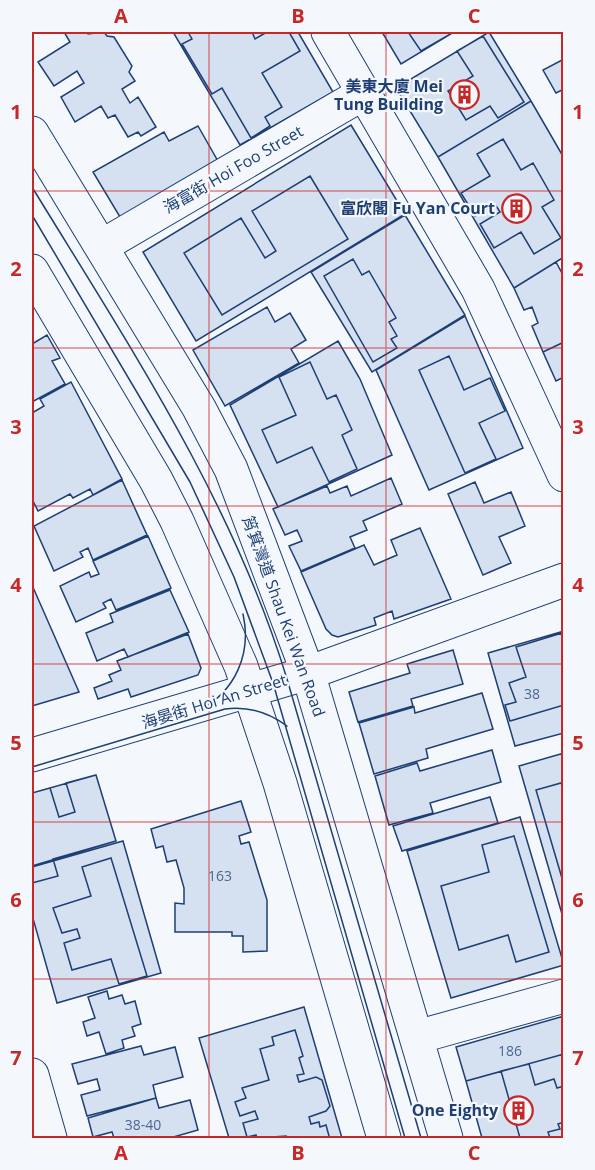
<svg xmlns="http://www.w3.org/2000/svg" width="595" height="1170" font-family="'Open Sans','Noto Sans TC',sans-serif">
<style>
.building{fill:#d5e0f0;stroke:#1d3f73;stroke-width:1.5}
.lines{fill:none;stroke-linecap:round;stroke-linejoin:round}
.minor-casing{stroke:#1d3f73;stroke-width:35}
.major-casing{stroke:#1d3f73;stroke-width:35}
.minor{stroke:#f4f7fb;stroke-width:33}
.major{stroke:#f4f7fb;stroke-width:33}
.tram{stroke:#1d3f73;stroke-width:1.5}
.grid{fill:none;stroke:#c62828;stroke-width:1.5;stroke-opacity:0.55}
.labels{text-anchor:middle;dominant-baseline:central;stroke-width:4.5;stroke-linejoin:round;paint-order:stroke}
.number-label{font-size:14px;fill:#4b6792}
.poi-label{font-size:16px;font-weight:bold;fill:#1d3f73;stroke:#f4f7fb;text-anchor:end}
.street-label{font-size:16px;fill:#1d3f73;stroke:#f4f7fb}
.neatline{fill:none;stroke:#c62828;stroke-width:2}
.grid-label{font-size:20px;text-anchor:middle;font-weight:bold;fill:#c62828}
</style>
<rect width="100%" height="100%" fill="#f4f7fb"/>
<path class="building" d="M 64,32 L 87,32 L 88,34 L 104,32 L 107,36 L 114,37 L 132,66 L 129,72 L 135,81 L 122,89 L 130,103 L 138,97 L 156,127 L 141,136 L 138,132 L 128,137 L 115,115 L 108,118 L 101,106 L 75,122 L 61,97 L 84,83 L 77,71 L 54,86 L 38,62 L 70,42 Z
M 173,32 L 298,32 L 333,92 L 240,145 Z
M 188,32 L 252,32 L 255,39 L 267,32 L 289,32 L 300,51 L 262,73 L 282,107 L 265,117 L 270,126 L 251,138 L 222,88 L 212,94 L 182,44 L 192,39 Z
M 382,32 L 454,32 L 401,64 Z
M 408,32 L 454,32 L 421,51 Z
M 489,32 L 531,101 L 438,157 L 396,88 Z
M 483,36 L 524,102 L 498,118 L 490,106 L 466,120 L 448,91 L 473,76 L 457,51 Z
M 564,59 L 564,89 L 556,93 L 543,70 Z
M 531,101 L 564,158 L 564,257 L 514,288 L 438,157 Z
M 351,125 L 405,214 L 196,341 L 143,252 Z
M 198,126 L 219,163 L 123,222 L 93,172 L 164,132 L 169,141 Z
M 503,139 L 521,170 L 533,163 L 554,200 L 542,207 L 561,238 L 534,254 L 521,232 L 494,248 L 480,224 L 500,212 L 495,204 L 475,216 L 461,193 L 490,176 L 477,154 Z
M 310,176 L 348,239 L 222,315 L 184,253 L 241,218 L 265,258 L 276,251 L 252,211 Z
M 405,215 L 465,315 L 372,372 L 311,272 Z
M 353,259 L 362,275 L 369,271 L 396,318 L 389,322 L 397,336 L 391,339 L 397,348 L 373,362 L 324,276 Z
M 556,262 L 564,277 L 564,342 L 543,352 L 532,326 L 538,323 L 532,307 L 524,310 L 514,288 Z
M 267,307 L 275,322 L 290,313 L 306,340 L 291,349 L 299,363 L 225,406 L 193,350 Z
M 465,316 L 523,448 L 429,490 L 376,370 Z
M 47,335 L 60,358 L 52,361 L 65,384 L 32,402 L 32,344 Z
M 338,341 L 360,379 L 392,455 L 278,507 L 230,405 Z
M 564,342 L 564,377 L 556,381 L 543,352 Z
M 449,356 L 464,390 L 490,378 L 505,411 L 479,423 L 496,459 L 465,473 L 419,370 Z
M 310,362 L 327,399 L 336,395 L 352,430 L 342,435 L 357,469 L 329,482 L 312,447 L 277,463 L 262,430 L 296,415 L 279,377 Z
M 71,382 L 122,479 L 93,495 L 90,489 L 73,498 L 70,494 L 38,511 L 32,499 L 32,413 L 44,406 L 40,399 Z
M 391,478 L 402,504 L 363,521 L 367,530 L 350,537 L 355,548 L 301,571 L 289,546 L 302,541 L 297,530 L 285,535 L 273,509 L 327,486 L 330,493 L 347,486 L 351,496 Z
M 122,480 L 147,535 L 93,560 L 88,548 L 80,552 L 83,557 L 54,571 L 34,526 Z
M 475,482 L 484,503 L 511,492 L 525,526 L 499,537 L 511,563 L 483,575 L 448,494 Z
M 420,528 L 451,599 L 394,619 L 392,611 L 374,618 L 376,625 L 338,637 L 332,635 L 326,629 L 301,572 L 364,545 L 374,565 L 397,555 L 391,540 Z
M 148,536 L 171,588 L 116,610 L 111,599 L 103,603 L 106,608 L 76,622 L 60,586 L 89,572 L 91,577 L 99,574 L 93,561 Z
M 32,585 L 79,692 L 32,706 Z
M 170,590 L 189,632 L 128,657 L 124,649 L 97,661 L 86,633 L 113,622 L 110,614 Z
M 564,631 L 564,733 L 515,746 L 488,653 Z
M 562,633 L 564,705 L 510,721 L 505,705 L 516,702 L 509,683 L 526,677 L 516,647 Z
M 188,634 L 201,668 L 198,675 L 131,697 L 128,689 L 98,699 L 94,688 L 112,681 L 109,675 L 121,670 L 117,661 Z
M 453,650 L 463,684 L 411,699 L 413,706 L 358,722 L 349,692 L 410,673 L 407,664 Z
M 482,693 L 493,729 L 426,749 L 428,758 L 374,774 L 359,723 L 414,707 L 415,713 Z
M 492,750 L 501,782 L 430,803 L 433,813 L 389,825 L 375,776 L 417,763 L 420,771 Z
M 564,753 L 564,921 L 519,766 Z
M 96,775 L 116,841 L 53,859 L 58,876 L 32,883 L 32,793 L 50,788 L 59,817 L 75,812 L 66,783 Z
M 96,775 L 116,841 L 32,866 L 32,793 Z
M 561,783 L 564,790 L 564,885 L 536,790 Z
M 490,797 L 498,823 L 402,851 L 393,826 Z
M 241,801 L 251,832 L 239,836 L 241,844 L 249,842 L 267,900 L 267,951 L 243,952 L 243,936 L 232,936 L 232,932 L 175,932 L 175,903 L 184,904 L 184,888 L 176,860 L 167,862 L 163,846 L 156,848 L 151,829 Z
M 520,817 L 564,965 L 451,998 L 407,851 Z
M 514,836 L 549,952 L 516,962 L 508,935 L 459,950 L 441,886 L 489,872 L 482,845 Z
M 123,841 L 161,973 L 57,1003 L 32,915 L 32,867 Z
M 111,858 L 147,976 L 119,984 L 111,959 L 72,970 L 64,943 L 80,938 L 77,929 L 62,933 L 53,908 L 91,896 L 82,867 Z
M 107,991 L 109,999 L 122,995 L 125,1004 L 135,1001 L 141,1024 L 132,1027 L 135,1036 L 122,1040 L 124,1048 L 106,1054 L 99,1032 L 87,1036 L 83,1022 L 95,1018 L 88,997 Z
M 304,1007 L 342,1138 L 229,1138 L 199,1038 Z
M 564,1016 L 564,1054 L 466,1081 L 456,1047 Z
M 295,1030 L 303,1056 L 299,1058 L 304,1074 L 297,1075 L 299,1082 L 316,1077 L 322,1080 L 330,1106 L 326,1111 L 309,1117 L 311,1124 L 319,1122 L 320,1127 L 326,1125 L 329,1136 L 326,1138 L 286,1138 L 286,1136 L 257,1138 L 256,1135 L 247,1137 L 243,1123 L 258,1119 L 255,1111 L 240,1116 L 235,1102 L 246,1098 L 242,1088 L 269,1080 L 260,1049 L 274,1045 L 272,1037 Z
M 141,1046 L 144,1055 L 175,1047 L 183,1077 L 153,1085 L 156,1098 L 87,1116 L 81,1095 L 100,1090 L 97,1079 L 78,1084 L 72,1064 Z
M 564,1054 L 564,1138 L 482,1138 L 466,1081 Z
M 529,1064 L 535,1085 L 554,1079 L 557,1088 L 564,1086 L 564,1122 L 558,1124 L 560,1129 L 548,1132 L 550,1138 L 520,1138 L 501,1071 Z
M 156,1098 L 159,1108 L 190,1100 L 198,1130 L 170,1138 L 114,1138 L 112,1132 L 93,1137 L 88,1118 Z"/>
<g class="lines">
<defs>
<path id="minor" d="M 328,32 L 478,289 L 564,475
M 102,246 L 364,93
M 32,755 L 308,673 L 564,580
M 417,1037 L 564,996
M 32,1075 L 50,1138"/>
<path id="major" d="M 32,133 L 199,408 L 231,469 L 308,673 L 446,1138
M 32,271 L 156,480 L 177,521 L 241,666 L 280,783 L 384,1138"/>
</defs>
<use href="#minor" class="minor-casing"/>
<use href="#major" class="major-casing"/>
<use href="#minor" class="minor"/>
<use href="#major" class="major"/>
<path class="tram" d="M 32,187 C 128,344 233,501 287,679 L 421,1138
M 32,215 L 190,482 L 234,577 L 273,683 L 405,1138
M 200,710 C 235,691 252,654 243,614
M 32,767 L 225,709 C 247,706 268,712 287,726"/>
</g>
<path class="grid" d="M 209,32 L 209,1138M 386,32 L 386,1138M 32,191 L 564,191M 32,348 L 564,348M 32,506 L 564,506M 32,664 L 564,664M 32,822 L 564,822M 32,979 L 564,979"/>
<defs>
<symbol id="building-ring" viewBox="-11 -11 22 22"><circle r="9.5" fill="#f4f7fb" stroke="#c62828" stroke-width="1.5"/><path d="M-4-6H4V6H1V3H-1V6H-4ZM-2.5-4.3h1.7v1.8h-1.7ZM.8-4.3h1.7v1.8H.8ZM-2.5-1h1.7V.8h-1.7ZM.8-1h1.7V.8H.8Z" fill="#c62828"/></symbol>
</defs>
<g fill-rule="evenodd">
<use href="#building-ring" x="448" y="78" width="33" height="33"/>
<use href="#building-ring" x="500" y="192" width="33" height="33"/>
<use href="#building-ring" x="502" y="1094" width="33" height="33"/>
</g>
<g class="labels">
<g class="number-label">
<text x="532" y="693">38</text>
<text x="220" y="875">163</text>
<text x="510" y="1050">186</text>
<text x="143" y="1124">38-40</text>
</g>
<g class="poi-label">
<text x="443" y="86">美東大廈 Mei<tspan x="443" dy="18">Tung Building</tspan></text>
<text x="495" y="208">富欣閣 Fu Yan Court</text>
<text x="498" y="1110">One Eighty</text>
</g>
<g class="street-label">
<text transform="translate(233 169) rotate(-30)">海富街 Hoi Foo Street</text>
<text transform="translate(284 616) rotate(70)">筲箕灣道 Shau Kei Wan Road</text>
<text transform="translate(214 701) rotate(-17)">海晏街 Hoi An Street</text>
</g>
</g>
<rect width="595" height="1170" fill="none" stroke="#f4f7fb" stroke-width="66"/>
<rect x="33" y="33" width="529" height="1104" class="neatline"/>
<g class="grid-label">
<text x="121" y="23">A</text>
<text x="298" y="23">B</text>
<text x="474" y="23">C</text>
<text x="16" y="119">1</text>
<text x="578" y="119">1</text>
<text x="16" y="276">2</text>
<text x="578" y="276">2</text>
<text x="16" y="434">3</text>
<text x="578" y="434">3</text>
<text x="16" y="592">4</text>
<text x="578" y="592">4</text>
<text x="16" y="750">5</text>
<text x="578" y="750">5</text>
<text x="16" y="907">6</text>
<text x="578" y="907">6</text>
<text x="16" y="1065">7</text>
<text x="578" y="1065">7</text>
<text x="121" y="1160">A</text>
<text x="298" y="1160">B</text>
<text x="474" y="1160">C</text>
</g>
</svg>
